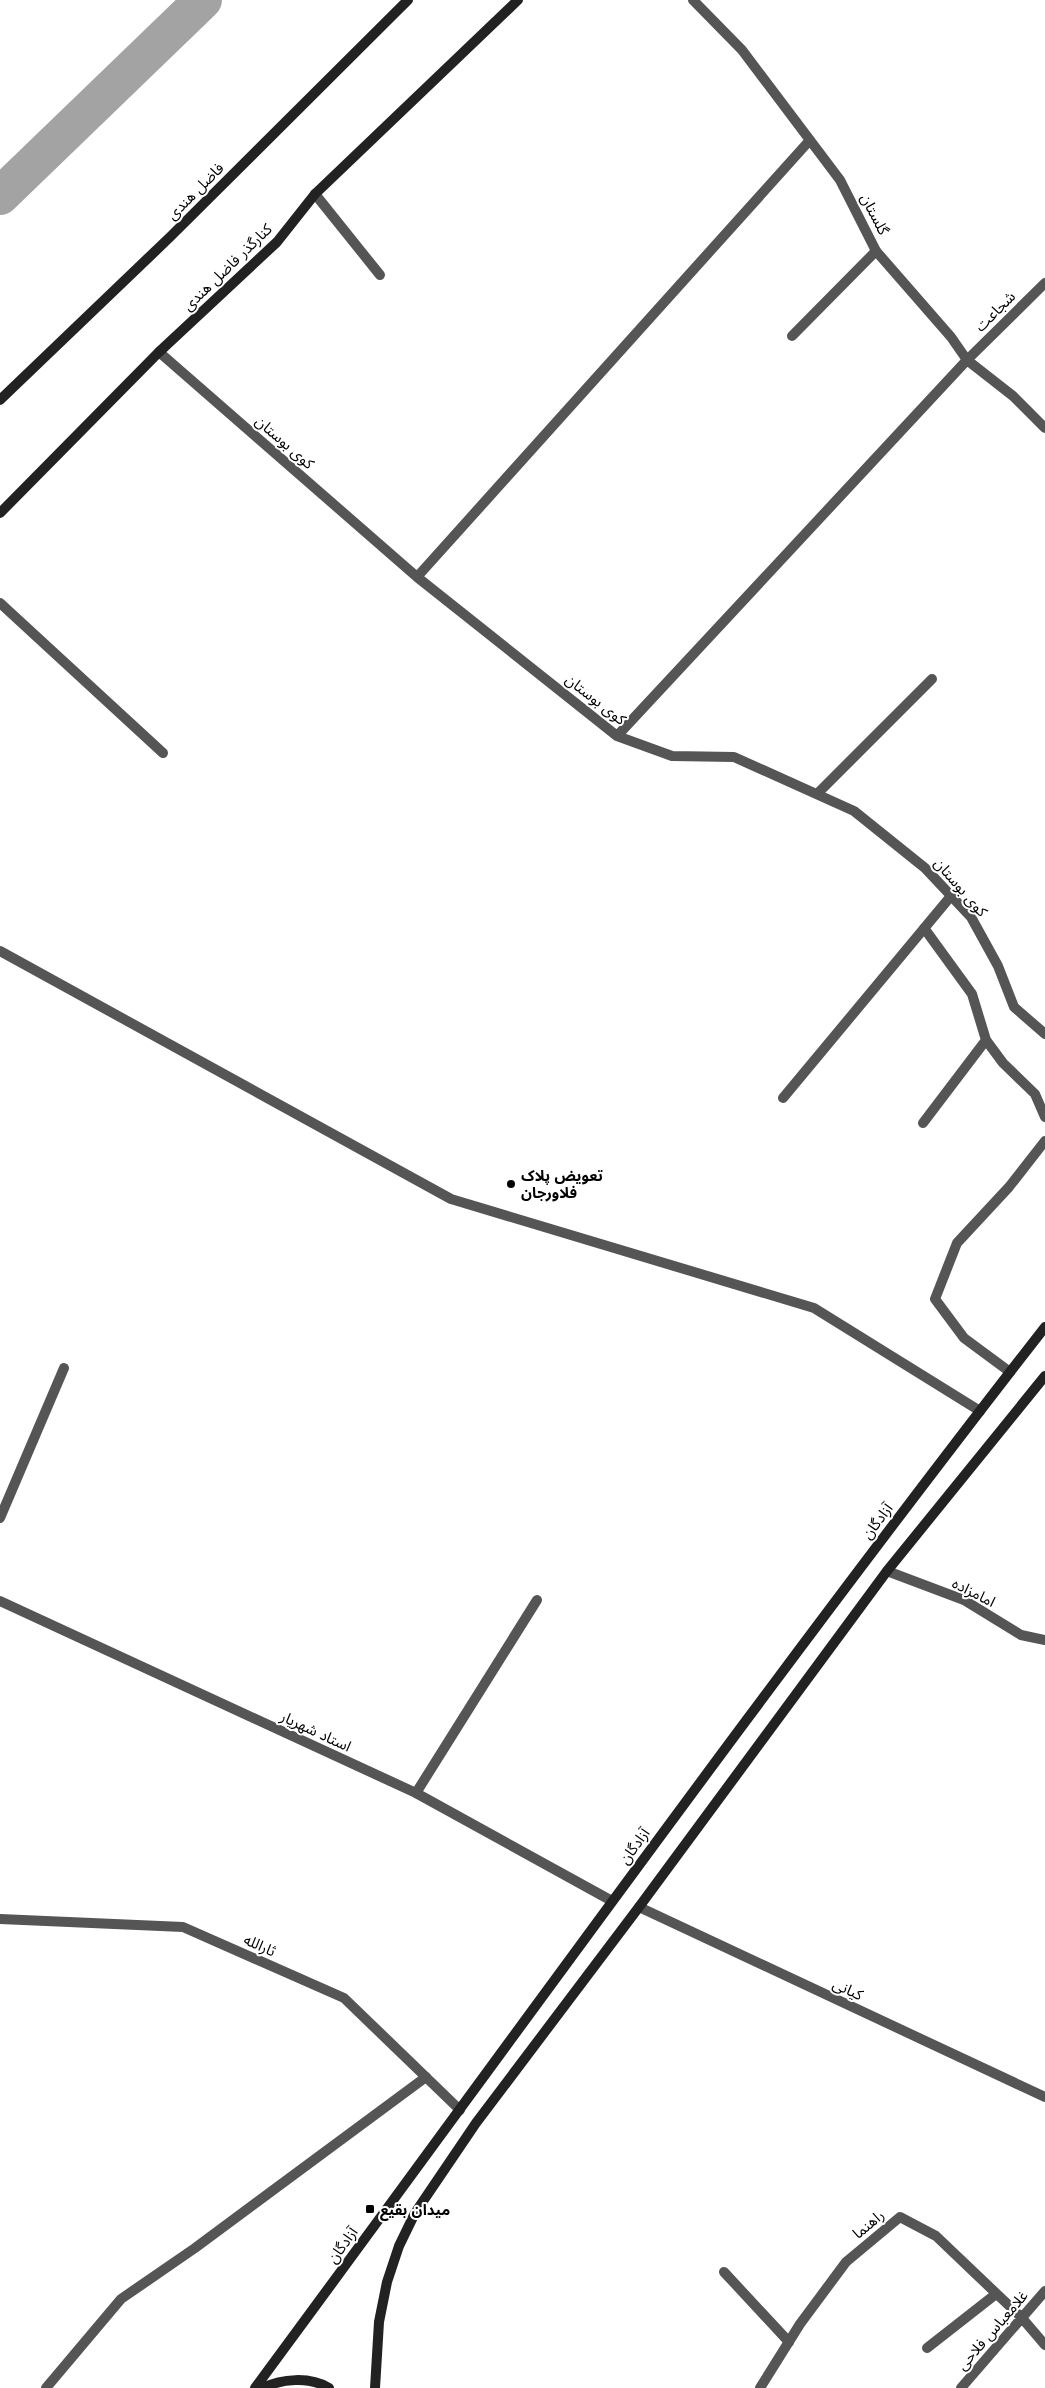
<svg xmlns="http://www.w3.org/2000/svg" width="1045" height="2388" font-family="Helvetica,'Noto Sans Arabic',sans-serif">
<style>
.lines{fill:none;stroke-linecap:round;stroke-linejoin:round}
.canal{stroke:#a3a3a3;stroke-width:38}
.service{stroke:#555;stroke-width:10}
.minor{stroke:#555;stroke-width:10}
.tertiary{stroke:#555;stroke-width:10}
.secondary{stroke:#222;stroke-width:10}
.poi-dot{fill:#000;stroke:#fff;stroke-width:2}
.labels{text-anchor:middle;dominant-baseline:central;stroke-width:4;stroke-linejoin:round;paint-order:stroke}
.street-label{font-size:15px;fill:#000;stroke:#fff}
.poi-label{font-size:15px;font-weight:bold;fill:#000;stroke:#fff;text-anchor:start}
</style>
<rect width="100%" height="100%" fill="#fff"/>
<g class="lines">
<path class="canal" d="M 0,196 L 203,0"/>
<path class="service" d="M 315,194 L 380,275
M 792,336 L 876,251
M 0,603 L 163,753
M 817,794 L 932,679
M 924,928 L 972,994 L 986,1040 L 1003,1063 L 1035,1094 L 1045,1117
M 783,1098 L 951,896
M 923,1123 L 986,1040
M 1010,1372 L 964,1338 L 935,1299 L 957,1243 L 1009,1187 L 1045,1141
M 0,1518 L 64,1368
M 416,1793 L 537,1600
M 724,2272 L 789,2342
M 927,2348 L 996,2294
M 46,2388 L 121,2299 L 195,2248 L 426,2077"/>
<path class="minor" d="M 693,0 L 742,50 L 840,180 L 876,251 L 951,337 L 967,360 L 1013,396 L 1045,428
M 159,352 L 417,577 L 617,736 L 672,756 L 734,757 L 854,811 L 925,868 L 971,917 L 998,966 L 1014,1007 L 1045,1034
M 417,577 L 810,140
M 617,736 L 967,360 L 1045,283
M 0,951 L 451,1199 L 814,1308 L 980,1411
M 639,1907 L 1045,2097
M 0,1919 L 183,1927 L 344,1998 L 460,2110
M 760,2388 L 800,2324 L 846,2262 L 900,2217 L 936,2236 L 1022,2318 L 1045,2345
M 961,2388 L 1045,2291"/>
<path class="tertiary" d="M 887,1571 L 964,1600 L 1021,1635 L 1045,1640
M 0,1601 L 416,1793 L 612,1901"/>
<path class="secondary" d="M 0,400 L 170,237 L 408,0
M 0,513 L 159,352 L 277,242 L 315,194 L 518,0
M 255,2388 C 517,2033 774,1675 1045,1327
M 262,2388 C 282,2379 309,2376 329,2388
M 375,2388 L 379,2322 L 387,2282 L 399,2246 L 415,2213 L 476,2123 L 639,1907 L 887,1571 L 1045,1376"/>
</g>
<g class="poi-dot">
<circle cx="511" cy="1184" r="5"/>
<rect x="365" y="2204" width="10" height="10" rx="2.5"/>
</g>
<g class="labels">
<g class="street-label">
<text transform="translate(195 191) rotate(-45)">فاضل هندی</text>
<text transform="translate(875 214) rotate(63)">گلستان</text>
<text transform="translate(227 267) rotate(-44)">کنارگذر فاضل هندی</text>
<text transform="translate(995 311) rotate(-45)">شجاعت</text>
<text transform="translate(285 442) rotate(41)">کوی بوستان</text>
<text transform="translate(596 699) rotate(38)">کوی بوستان</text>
<text transform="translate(961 887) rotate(49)">کوی بوستان</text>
<text transform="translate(877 1521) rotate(-53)">آزادگان</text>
<text transform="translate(974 1592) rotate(27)">امامزاده</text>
<text transform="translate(316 1731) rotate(25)">استاد شهریار</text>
<text transform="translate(634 1846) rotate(-54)">آزادگان</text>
<text transform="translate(260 1945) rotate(24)">ثارالله</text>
<text transform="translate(848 1989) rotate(25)">کیانی</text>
<text transform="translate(868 2224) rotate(-40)">راهنما</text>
<text transform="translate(342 2245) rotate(-54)">آزادگان</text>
<text transform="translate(992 2330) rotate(-49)">غلامعباس فلاحی</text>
</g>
<g class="poi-label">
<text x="521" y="1175">تعویض پلاک<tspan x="521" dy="17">فلاورجان</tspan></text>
<text x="380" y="2209">میدان بقیع</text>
</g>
</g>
</svg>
